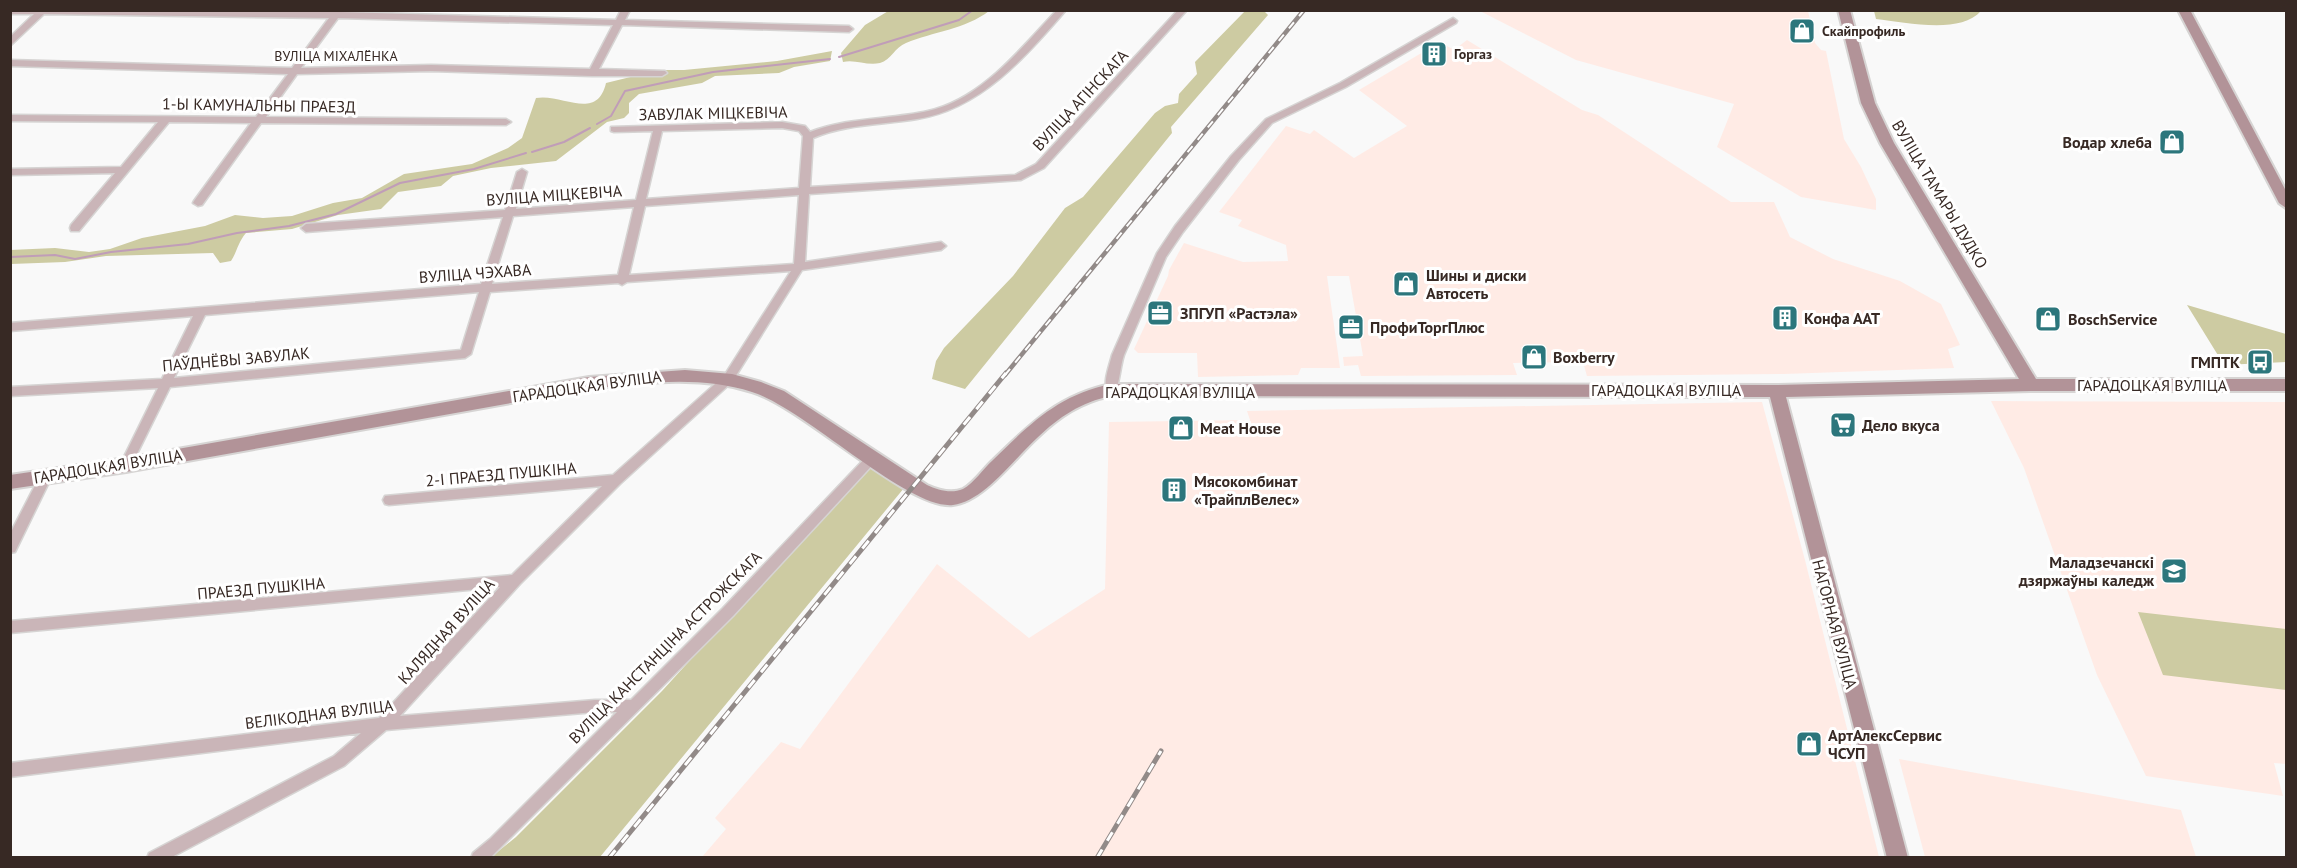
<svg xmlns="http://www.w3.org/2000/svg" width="2297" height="868" font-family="'PT Sans',sans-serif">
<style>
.built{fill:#ffebe5}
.green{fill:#cdcba2}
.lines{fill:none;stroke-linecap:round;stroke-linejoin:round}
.stream{stroke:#c09db8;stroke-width:2}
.street-casing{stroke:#d6d4d3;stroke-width:3}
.secondary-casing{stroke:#d6d4d3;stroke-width:4}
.street{fill:#cab5b8;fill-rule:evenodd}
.secondary{fill:#b29398;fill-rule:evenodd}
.rail-far1-casing{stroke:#928a88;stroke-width:4.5}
.rail-casing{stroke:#928a88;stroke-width:5}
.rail-far1{stroke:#fff;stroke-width:2;stroke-dasharray:8;stroke-linecap:butt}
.rail{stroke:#fff;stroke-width:3;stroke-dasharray:10;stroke-linecap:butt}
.labels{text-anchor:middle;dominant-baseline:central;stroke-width:6;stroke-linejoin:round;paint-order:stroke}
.far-poi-label{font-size:14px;font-weight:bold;fill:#372924;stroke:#fff;text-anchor:start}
.far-street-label{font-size:14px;fill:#372924;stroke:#fff}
.street-label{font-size:16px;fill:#372924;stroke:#fff}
.poi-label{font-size:16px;font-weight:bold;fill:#372924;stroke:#fff;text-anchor:start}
</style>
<rect width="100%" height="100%" fill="#f9f9f9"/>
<path class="built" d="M 1480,11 L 1808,11 L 1815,43 L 1821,50 L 1826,51 L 1844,139 L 1861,167 L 1876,199 L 1876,210 L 1801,197 L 1717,147 L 1734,104 L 1576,60 Z
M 1467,40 L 1582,110 L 1598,115 L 1731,202 L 1774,202 L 1790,237 L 1833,259 L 1900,281 L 1941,304 L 1960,345 L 1948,349 L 1954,368 L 1784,374 L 1587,376 L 1583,362 L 1513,363 L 1517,375 L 1361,376 L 1358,365 L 1344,366 L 1343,357 L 1363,356 L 1349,276 L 1327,276 L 1340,368 L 1301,368 L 1298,375 L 1198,377 L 1197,353 L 1138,353 L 1134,349 L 1168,276 L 1169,270 L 1184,243 L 1243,262 L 1288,261 L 1286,245 L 1238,226 L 1242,220 L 1219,212 L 1286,126 L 1310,134 L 1314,130 L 1354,158 L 1407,126 L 1359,90 L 1440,42 L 1454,50 Z
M 1991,401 L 2286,402 L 2286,764 L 2274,763 L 2283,796 L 2146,776 L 2097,675 L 2024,468 Z
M 1762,402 L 1805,560 L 1879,857 L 702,857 L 726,829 L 715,818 L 781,742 L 800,749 L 937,564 L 1029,638 L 1105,589 L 1109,422 L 1250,420 L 1247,411 Z
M 1899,759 L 2181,810 L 2196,857 L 1925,857 Z"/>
<path class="green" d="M 890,10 L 989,10 L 989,11 C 966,29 932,32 906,43 C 895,47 891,60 880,63 C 867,66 855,59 843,62 L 841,53 L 865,25 Z
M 1245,11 L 1264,11 L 1268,15 L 1171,127 L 1172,133 L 965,389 L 932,379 L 936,361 L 944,348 L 1013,276 L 1065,208 L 1083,197 L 1155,113 L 1165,106 L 1178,103 L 1179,94 L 1197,74 L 1195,62 Z
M 1874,11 L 1874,10 L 1981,11 C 1960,35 1905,22 1876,19 Z
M 832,51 L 830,61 L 794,67 L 779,73 L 715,76 L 702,83 L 639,94 L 629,103 L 629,113 L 624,118 L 607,122 L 556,161 L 491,168 L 453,176 L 441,186 L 398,192 L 381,209 L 338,215 L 292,229 L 246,233 C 238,242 237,252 231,261 L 220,263 L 213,253 L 106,256 L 65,262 L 11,264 L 10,250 L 55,248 L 89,252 L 110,249 L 142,238 L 205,226 L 235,215 L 263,218 L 292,216 L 333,203 L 362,198 L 404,174 L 472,164 L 508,148 L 522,138 L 536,98 C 562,93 597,122 606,83 L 659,70 L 684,70 L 777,61 Z
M 2187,305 L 2286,334 L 2286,362 L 2224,365 Z
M 878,460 L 909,482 L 600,857 L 490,858 L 516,837 L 662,691 L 815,523 Z
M 2138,612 L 2286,629 L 2286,690 L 2163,675 Z"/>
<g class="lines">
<path class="stream" d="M 839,57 L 959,20 L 973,10
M 597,124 L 611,116 L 625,91 L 713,72 L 830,59
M 532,152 L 564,142 L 590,128
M 10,257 L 55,255 L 75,259 L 111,252 L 188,244 L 237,233 L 289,226 L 336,214 L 400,183 L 474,169 L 526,153"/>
<defs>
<path id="street" d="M 10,10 L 333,12 L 334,10 L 342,10 L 341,12 L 616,20 L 621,10 L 630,10 L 625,20 L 849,26 L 853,29 L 849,32 L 622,25 L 599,69 L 665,71 L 667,73 L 662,76 L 592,76 L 431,71 L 297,74 L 266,117 L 506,119 L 511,122 L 506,125 L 261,123 L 202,205 L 198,206 L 193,203 L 194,201 L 251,123 L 169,122 L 79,231 L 71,231 L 70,228 L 71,225 L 115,173 L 10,175 L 10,169 L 121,167 L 158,122 L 10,121 L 10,115 L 256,117 L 288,74 L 10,66 L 10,60 L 292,68 L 329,18 L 44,14 L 10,46 L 10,37 L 34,14 L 10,14 ZM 338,18 L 613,25 L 590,69 L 431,65 L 301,68 Z
M 1057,10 L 1066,10 C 1026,57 980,109 917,119 C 881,125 846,124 813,138 L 810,187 L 1015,175 L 1036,164 L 1178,10 L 1187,10 L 1044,168 L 1021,180 L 809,194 L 805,262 L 941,242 L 946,246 L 941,250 L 802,270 L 732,382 L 620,484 L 520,584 L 400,716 L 595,700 L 631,700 L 723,608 L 869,454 L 877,454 L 879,457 L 877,460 L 733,616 L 490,858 L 471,858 L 473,853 L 490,839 L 617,712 L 595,712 L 386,730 L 344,766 L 170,858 L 147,858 L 149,853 L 334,756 L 361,733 L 10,777 L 10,763 L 379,718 L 500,587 L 10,633 L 10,621 L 512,575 L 602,486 L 389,505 L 385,504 L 383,500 L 385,496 L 613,475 L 724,376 L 791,271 L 627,282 L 622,285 L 618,283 L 490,292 L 471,354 L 465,358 L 170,387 L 130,468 L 122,468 L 120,465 L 158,388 L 10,396 L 10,387 L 162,379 L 193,316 L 10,331 L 10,323 L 481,284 L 503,217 L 306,232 L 301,228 L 306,224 L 505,210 L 517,172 L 522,169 L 527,172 L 516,209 L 636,200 L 653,131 L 614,132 L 611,131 L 611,127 L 782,122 L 805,126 L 810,132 C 848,117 888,120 928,111 C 982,99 1020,49 1057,10 ZM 782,128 L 799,131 L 803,136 L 799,188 L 646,199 L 662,131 ZM 799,195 L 794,264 L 629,275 L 645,206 ZM 634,207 L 618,275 L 492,284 L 513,216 ZM 479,292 L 461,350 L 174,378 L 205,315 Z
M 1453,18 L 1457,21 L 1456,23 L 1346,87 L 1272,123 L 1239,160 L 1183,232 L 1166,257 L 1124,355 C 1120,367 1120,381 1115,393 L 1107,393 C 1103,381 1109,367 1112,355 L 1157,253 L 1175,226 L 1231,156 L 1266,119 L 1340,83 Z
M 46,471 L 50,472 L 52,476 L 15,552 L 10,553 L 10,534 L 42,472 Z"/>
<path id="secondary" d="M 1838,10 L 1850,10 L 1875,103 L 1894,143 L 2036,379 L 2286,379 L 2286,391 L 2031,391 L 1786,397 L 1908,858 L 1887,858 L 1770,397 L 1111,396 C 1081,402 1059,417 1037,438 C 1014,459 983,502 953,505 C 908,510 804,408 752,392 C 700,375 642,383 589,389 L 126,472 L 10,489 L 10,475 L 126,458 L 589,377 L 685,370 L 732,374 L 761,382 L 784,391 L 927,485 C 938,490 951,494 963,489 C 974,483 983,469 993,460 C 1030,424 1058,395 1111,384 L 1776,385 L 2019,379 L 1880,143 L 1861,103 Z
M 2178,10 L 2190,10 L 2286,191 L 2286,208 L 2279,203 Z"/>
</defs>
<use href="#street" class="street-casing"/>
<use href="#secondary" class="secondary-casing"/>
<use href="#street" class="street"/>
<use href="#secondary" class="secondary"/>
<defs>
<path id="rail-far1" d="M 1005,375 L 1304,10"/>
<path id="rail" d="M 609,858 L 1006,373
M 1097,858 L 1161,751"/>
</defs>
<use href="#rail-far1" class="rail-far1-casing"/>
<use href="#rail" class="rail-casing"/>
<use href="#rail-far1" class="rail-far1"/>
<use href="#rail" class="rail"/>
</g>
<defs>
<symbol id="shop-square" viewBox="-11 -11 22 22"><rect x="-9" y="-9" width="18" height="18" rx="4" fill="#2c767c" stroke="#fff"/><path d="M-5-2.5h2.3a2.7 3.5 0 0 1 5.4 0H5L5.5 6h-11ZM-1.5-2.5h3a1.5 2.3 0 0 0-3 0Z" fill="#fff"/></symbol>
<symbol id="building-square" viewBox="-11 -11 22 22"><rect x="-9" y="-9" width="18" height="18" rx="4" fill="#2c767c" stroke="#fff"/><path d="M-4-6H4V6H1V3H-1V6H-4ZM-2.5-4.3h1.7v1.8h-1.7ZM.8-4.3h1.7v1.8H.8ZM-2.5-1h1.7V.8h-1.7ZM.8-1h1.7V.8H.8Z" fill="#fff"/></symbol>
<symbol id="office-square" viewBox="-11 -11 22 22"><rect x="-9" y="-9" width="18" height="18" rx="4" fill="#2c767c" stroke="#fff"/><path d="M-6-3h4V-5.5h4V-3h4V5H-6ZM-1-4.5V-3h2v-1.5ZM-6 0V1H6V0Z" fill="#fff"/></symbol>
<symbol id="bus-square" viewBox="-11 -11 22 22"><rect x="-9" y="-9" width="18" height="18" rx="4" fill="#2c767c" stroke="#fff"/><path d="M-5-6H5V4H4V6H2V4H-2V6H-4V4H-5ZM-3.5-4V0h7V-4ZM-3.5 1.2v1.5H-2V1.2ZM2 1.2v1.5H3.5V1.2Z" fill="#fff"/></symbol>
<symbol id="supermarket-square" viewBox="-11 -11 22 22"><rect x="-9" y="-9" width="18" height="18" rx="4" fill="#2c767c" stroke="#fff"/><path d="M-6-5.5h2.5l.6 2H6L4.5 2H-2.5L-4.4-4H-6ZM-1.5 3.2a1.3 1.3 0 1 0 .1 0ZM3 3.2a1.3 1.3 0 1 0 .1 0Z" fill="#fff"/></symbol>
<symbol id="university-square" viewBox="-11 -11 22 22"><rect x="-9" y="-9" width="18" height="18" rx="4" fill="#2c767c" stroke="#fff"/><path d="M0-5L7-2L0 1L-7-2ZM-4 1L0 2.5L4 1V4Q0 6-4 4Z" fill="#fff"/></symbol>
</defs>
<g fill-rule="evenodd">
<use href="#shop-square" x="1787" y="16" width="30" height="30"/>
<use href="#building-square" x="1419" y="39" width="30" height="30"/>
<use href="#shop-square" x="2157" y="127" width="30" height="30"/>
<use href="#shop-square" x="1391" y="269" width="30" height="30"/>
<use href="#office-square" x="1145" y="298" width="30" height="30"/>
<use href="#building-square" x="1770" y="303" width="30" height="30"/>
<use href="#shop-square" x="2033" y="304" width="30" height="30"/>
<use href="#office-square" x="1336" y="312" width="30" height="30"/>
<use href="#shop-square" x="1519" y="342" width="30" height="30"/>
<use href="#bus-square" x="2245" y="347" width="30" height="30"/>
<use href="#supermarket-square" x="1828" y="410" width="30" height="30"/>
<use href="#shop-square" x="1166" y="413" width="30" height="30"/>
<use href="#building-square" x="1159" y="475" width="30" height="30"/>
<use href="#university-square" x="2159" y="556" width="30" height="30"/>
<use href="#shop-square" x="1794" y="729" width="30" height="30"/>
</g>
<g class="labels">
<g class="far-poi-label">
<text x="1822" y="31">Скайпрофиль</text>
<text x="1454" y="54">Горгаз</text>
</g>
<g class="far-street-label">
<text x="336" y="56">ВУЛІЦА МІХАЛЁНКА</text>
</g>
<g class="street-label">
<text transform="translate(1080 100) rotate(-47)">ВУЛІЦА АГІНСКАГА</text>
<text transform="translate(259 105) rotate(1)">1-Ы КАМУНАЛЬНЫ ПРАЕЗД</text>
<text transform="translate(713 113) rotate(-1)">ЗАВУЛАК МІЦКЕВІЧА</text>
<text transform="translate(1940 194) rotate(59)">ВУЛІЦА ТАМАРЫ ДУДКО</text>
<text transform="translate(554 195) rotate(-4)">ВУЛІЦА МІЦКЕВІЧА</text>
<text transform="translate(475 273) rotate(-4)">ВУЛІЦА ЧЭХАВА</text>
<text transform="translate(236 359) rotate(-5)">ПАЎДНЁВЫ ЗАВУЛАК</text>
<text x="2152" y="385">ГАРАДОЦКАЯ ВУЛІЦА</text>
<text transform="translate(587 386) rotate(-8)">ГАРАДОЦКАЯ ВУЛІЦА</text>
<text x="1666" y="390">ГАРАДОЦКАЯ ВУЛІЦА</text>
<text x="1180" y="392">ГАРАДОЦКАЯ ВУЛІЦА</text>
<text transform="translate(108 466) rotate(-9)">ГАРАДОЦКАЯ ВУЛІЦА</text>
<text transform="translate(501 474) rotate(-5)">2-І ПРАЕЗД ПУШКІНА</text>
<text transform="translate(261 588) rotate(-5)">ПРАЕЗД ПУШКІНА</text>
<text transform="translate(1835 624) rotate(75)">НАГОРНАЯ ВУЛІЦА</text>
<text transform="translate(446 631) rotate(-48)">КАЛЯДНАЯ ВУЛІЦА</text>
<text transform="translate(665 647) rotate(-45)">ВУЛІЦА КАНСТАНЦІНА АСТРОЖСКАГА</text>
<text transform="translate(319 714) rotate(-7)">ВЕЛІКОДНАЯ ВУЛІЦА</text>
</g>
<g class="poi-label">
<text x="2152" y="142" text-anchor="end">Водар хлеба</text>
<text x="1426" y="275">Шины и диски<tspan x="1426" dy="18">Автосеть</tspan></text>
<text x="1180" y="313">ЗПГУП «Растэла»</text>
<text x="1804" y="318">Конфа ААТ</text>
<text x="2068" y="319">BoschService</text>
<text x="1370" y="327">ПрофиТоргПлюс</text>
<text x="1553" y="357">Boxberry</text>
<text x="2240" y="362" text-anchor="end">ГМПТК</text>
<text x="1862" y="425">Дело вкуса</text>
<text x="1200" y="428">Meat House</text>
<text x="1194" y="481">Мясокомбинат<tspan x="1194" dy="18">«ТрайплВелес»</tspan></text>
<text x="2154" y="562" text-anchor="end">Маладзечанскі<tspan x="2154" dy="18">дзяржаўны каледж</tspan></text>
<text x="1828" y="735">АртАлексСервис<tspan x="1828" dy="18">ЧСУП</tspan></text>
</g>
</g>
<rect width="2297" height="868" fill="none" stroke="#372924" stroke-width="24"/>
</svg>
